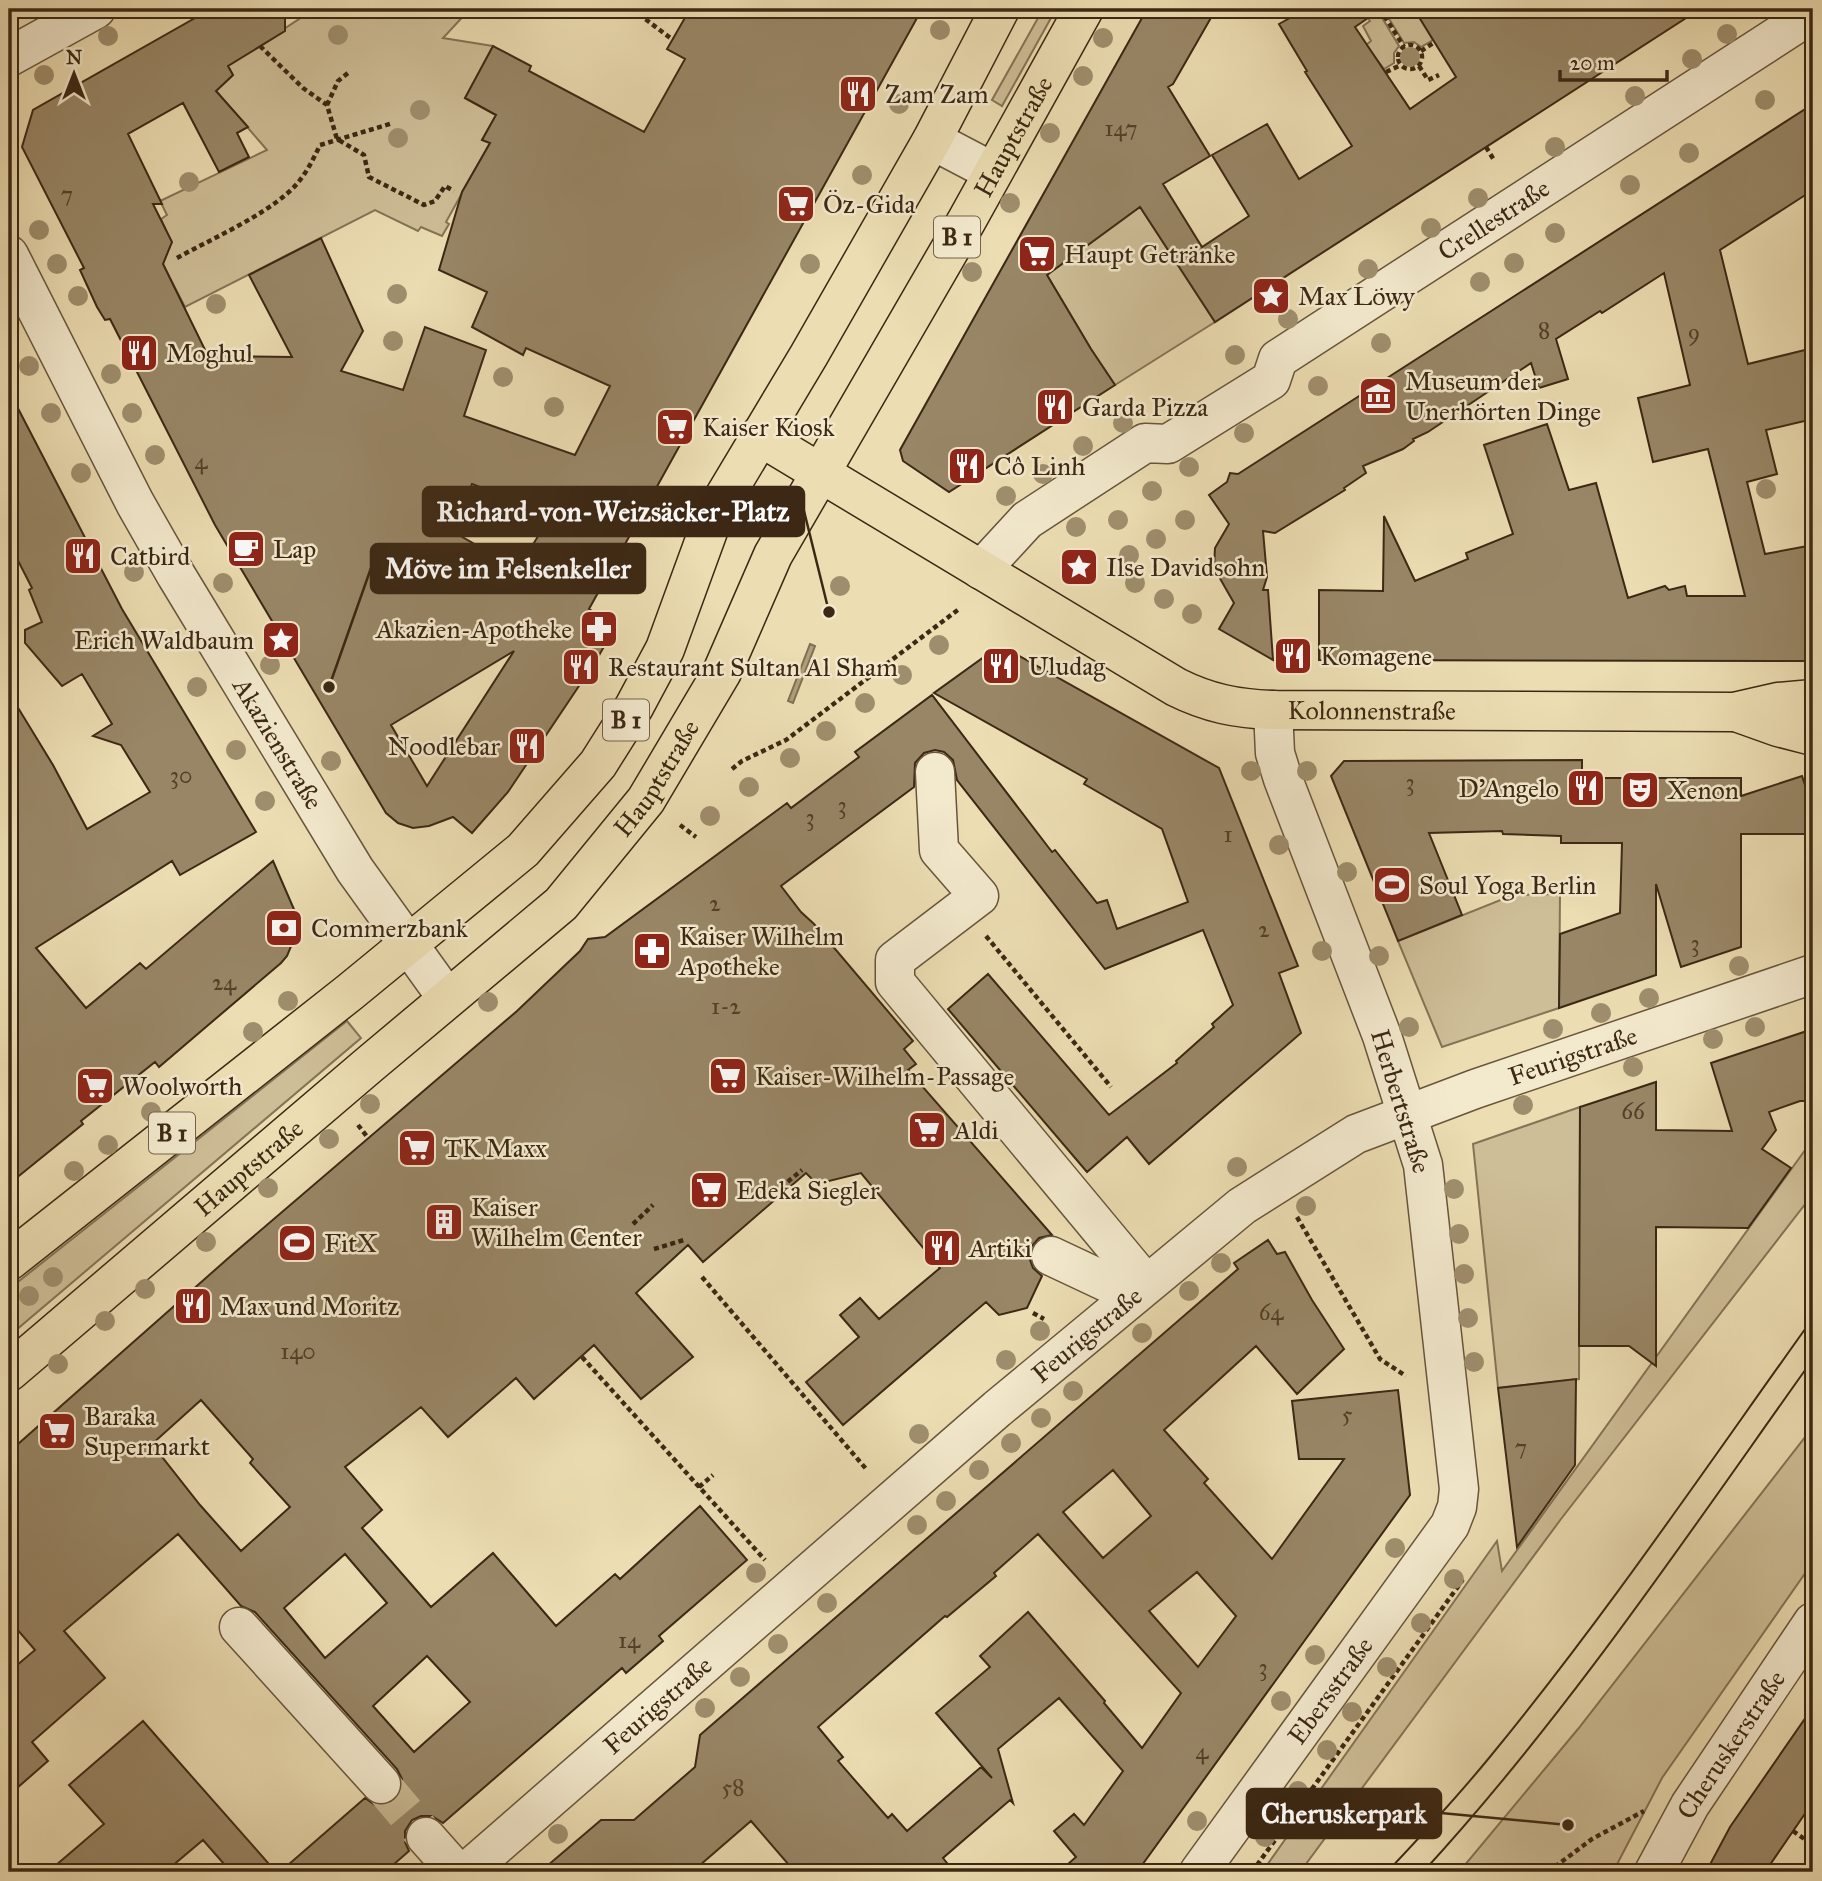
<svg xmlns="http://www.w3.org/2000/svg" width="1822" height="1881" font-family="'IM FELL Great Primer',serif">
<style>
.green{fill:#cebe97;stroke:#857356;stroke-width:2}
.water{fill:#b09f7c;stroke:#826f52;stroke-width:2}
.building{fill:#988666;stroke:#3c2814;stroke-width:2;fill-rule:evenodd}
.lines{fill:none;stroke-linecap:round;stroke-linejoin:round}
.minor-tunnel{stroke:#c9b992;stroke-width:38;stroke-dasharray:38 19;stroke-linecap:butt}
.minor-casing{stroke:#68553c;stroke-width:41}
.major-casing{stroke:#3c2814;stroke-width:41}
.path{stroke:#3c2814;stroke-width:4.5;stroke-dasharray:5 3.5;stroke-linecap:butt}
.minor{stroke:#f3e9cd;stroke-width:38}
.major{stroke:#ecddb2;stroke-width:38}
.tram{stroke:#3c2814;stroke-width:2}
.tree{fill:#9f8e6d}
.labels{text-anchor:middle;dominant-baseline:central;stroke-width:5;stroke-linejoin:round;paint-order:stroke}
.number-label{font-size:23px;fill:#534028}
.shield{fill:#f3e9cd;stroke:#73624c;stroke-width:2}
.shield-label{font-size:24px;font-weight:bold;fill:#3c2814}
.poi-label{font-size:26px;fill:#3c2814;stroke:#f3e9cd;text-anchor:start}
.street-label{font-size:26px;fill:#3c2814;stroke:#f3e9cd}
.leader{fill:none;stroke:#3c2814;stroke-width:2.5}
.callout-dot{fill:#3c2814;stroke:#f3e9cd;stroke-width:2.5}
.callout{fill:#3c2814;stroke:#3c2814;stroke-width:2.5}
.callout-label{font-size:28px;text-anchor:middle;font-weight:bold;fill:#fff}
</style>
<rect width="100%" height="100%" fill="#ecddb2"/>
<filter id="stains"><feTurbulence type="fractalNoise" baseFrequency=".00286" numOctaves="4"/><feColorMatrix values="0 0 0 0 .2 0 0 0 0 .09 0 0 0 0 .02 0 0 0 .5 -.17"/></filter>
<radialGradient id="worn" r=".72"><stop offset=".6" stop-color="#630" stop-opacity="0"/><stop offset="1" stop-color="#630" stop-opacity=".3"/></radialGradient>
<path class="green" d="M 288,9 L 470,9 L 443,38 L 493,46 L 465,98 L 496,115 L 482,140 L 490,143 L 446,222 L 449,224 L 442,236 L 421,227 L 418,231 L 375,210 L 185,307 L 151,241 L 167,233 L 161,219 L 167,215 L 160,201 L 267,150 L 216,91 L 233,75 L 228,66 L 302,17 Z
M 1043,9 L 1056,9 L 1002,106 L 992,100 Z
M 1383,9 L 1409,9 L 1413,13 L 1417,13 L 1433,40 L 1421,47 L 1414,42 L 1404,43 Z
M 1378,11 L 1399,46 L 1394,53 L 1394,63 L 1384,69 L 1366,45 L 1371,41 L 1363,26 L 1370,21 L 1365,14 Z
M 1137,202 L 1215,322 L 1115,385 L 1091,349 L 1047,275 Z
M 1560,894 L 1559,1008 L 1442,1047 L 1398,941 L 1513,895 Z
M 347,1021 L 361,1038 L 9,1336 L 9,1289 Z
M 1580,1107 L 1579,1379 L 1498,1388 L 1473,1144 Z
M 1813,1139 L 1813,1194 L 1561,1519 L 1300,1872 L 1262,1872 L 1497,1541 L 1502,1571 Z
M 1813,1427 L 1813,1562 L 1662,1778 L 1613,1872 L 1459,1872 L 1578,1729 Z"/>
<path class="water" d="M 810,644 L 815,646 L 793,703 L 788,701 Z"/>
<path class="building" d="M 211,9 L 285,9 L 285,31 L 228,66 L 233,75 L 216,91 L 248,127 L 237,133 L 249,157 L 219,172 L 183,103 L 128,134 L 162,204 L 153,204 L 172,242 L 163,264 L 208,356 L 292,357 L 249,275 L 321,238 L 363,331 L 341,371 L 403,390 L 425,327 L 486,350 L 464,416 L 575,455 L 610,386 L 526,348 L 523,355 L 472,327 L 487,292 L 439,270 L 462,192 L 490,143 L 482,140 L 496,115 L 465,98 L 493,46 L 531,66 L 529,71 L 644,132 L 685,59 L 667,49 L 690,9 L 922,9 L 589,609 L 616,625 L 597,659 L 508,792 L 472,833 L 453,817 L 429,826 L 413,828 L 398,823 L 386,813 L 215,525 L 110,319 L 105,320 L 97,307 L 80,270 L 84,268 L 22,147 L 33,110 ZM 472,484 L 551,515 L 518,569 L 452,531 ZM 514,651 L 427,786 L 391,725 Z
M 1147,9 L 1216,9 L 1173,84 L 1168,87 L 1210,156 L 1163,184 L 1202,247 L 1249,216 L 1212,155 L 1267,124 L 1299,179 L 1352,146 L 1305,72 L 1307,71 L 1279,24 L 1306,9 L 1381,9 L 1355,27 L 1410,109 L 1456,77 L 1414,9 L 1700,9 L 1215,322 L 1140,207 L 1047,275 L 1091,349 L 1115,385 L 949,492 L 903,461 L 900,450 Z
M 1813,104 L 1813,190 L 1720,250 L 1748,364 L 1813,348 L 1813,419 L 1766,430 L 1777,474 L 1747,482 L 1765,554 L 1813,545 L 1813,661 L 1319,660 L 1319,590 L 1383,591 L 1384,516 L 1415,581 L 1468,559 L 1466,553 L 1513,534 L 1484,445 L 1547,424 L 1569,490 L 1596,483 L 1628,598 L 1665,586 L 1669,590 L 1685,586 L 1687,596 L 1745,596 L 1708,449 L 1653,462 L 1638,398 L 1690,385 L 1664,273 L 1602,313 L 1600,311 L 1556,339 L 1568,379 L 1539,388 L 1531,363 L 1428,432 L 1413,439 L 1414,441 L 1403,449 L 1363,466 L 1366,473 L 1344,488 L 1345,490 L 1275,533 L 1263,531 L 1267,577 L 1263,590 L 1268,590 L 1273,660 L 1219,629 L 1234,603 L 1214,568 L 1215,548 L 1229,524 L 1209,495 L 1227,482 L 1230,473 L 1238,474 Z
M 9,391 L 122,609 L 256,832 L 180,875 L 172,861 L 36,948 L 86,1008 L 140,963 L 146,969 L 273,861 L 296,914 L 292,944 L 287,956 L 281,963 L 159,1067 L 155,1062 L 81,1121 L 83,1124 L 9,1184 L 9,693 L 53,765 L 87,829 L 150,792 L 121,745 L 93,736 L 112,724 L 82,674 L 62,686 L 25,643 L 25,630 L 42,622 L 29,590 L 32,588 L 9,543 Z
M 1005,648 L 1219,768 L 1298,966 L 1279,973 L 1301,1033 L 1149,1164 L 1127,1137 L 1087,1172 L 948,1009 L 988,974 L 1109,1115 L 1177,1063 L 1176,1061 L 1214,1027 L 1212,1024 L 1233,1005 L 1203,930 L 1105,969 L 957,780 L 953,760 L 944,752 L 935,750 L 924,753 L 915,763 L 914,787 L 781,886 L 801,912 L 814,924 L 913,1041 L 904,1049 L 916,1064 L 908,1070 L 1052,1235 L 1039,1238 L 1031,1247 L 1029,1257 L 1033,1268 L 1042,1276 L 1027,1308 L 999,1315 L 986,1302 L 843,1425 L 806,1382 L 859,1337 L 840,1315 L 860,1298 L 879,1319 L 940,1268 L 861,1173 L 817,1184 L 806,1173 L 703,1262 L 688,1245 L 636,1293 L 693,1357 L 641,1399 L 594,1345 L 534,1399 L 516,1378 L 448,1437 L 421,1407 L 345,1467 L 382,1510 L 362,1528 L 431,1607 L 493,1553 L 556,1626 L 615,1574 L 620,1579 L 700,1506 L 747,1560 L 659,1636 L 663,1641 L 626,1673 L 622,1668 L 443,1823 L 432,1816 L 421,1816 L 412,1820 L 405,1831 L 405,1842 L 409,1851 L 385,1872 L 280,1872 L 365,1798 L 375,1805 L 386,1805 L 395,1801 L 402,1790 L 402,1779 L 397,1769 L 255,1612 L 241,1606 L 178,1534 L 64,1631 L 105,1678 L 32,1742 L 48,1761 L 9,1795 L 9,1672 L 35,1650 L 9,1620 L 9,1452 L 233,1254 L 517,1011 L 580,951 L 588,939 L 605,937 L 787,803 L 791,808 L 859,757 L 855,752 L 932,695 L 1052,852 L 1055,850 L 1097,903 L 1107,900 L 1117,929 L 1188,902 L 1162,829 L 1084,784 L 1087,779 L 934,693 L 995,649 ZM 201,1400 L 253,1459 L 250,1463 L 290,1507 L 241,1551 L 200,1505 L 152,1444 ZM 345,1554 L 387,1603 L 325,1658 L 284,1608 ZM 427,1656 L 470,1702 L 414,1752 L 373,1706 Z
M 1582,760 L 1582,778 L 1741,778 L 1741,796 L 1802,776 L 1808,794 L 1813,792 L 1813,834 L 1741,834 L 1741,947 L 1681,967 L 1656,884 L 1656,975 L 1559,1008 L 1560,934 L 1620,913 L 1622,843 L 1561,843 L 1561,836 L 1503,834 L 1502,831 L 1429,833 L 1462,915 L 1398,941 L 1331,776 L 1344,761 Z
M 1813,1029 L 1813,1101 L 1800,1101 L 1769,1112 L 1776,1130 L 1762,1149 L 1791,1168 L 1748,1228 L 1656,1227 L 1656,1366 L 1629,1346 L 1579,1346 L 1580,1107 L 1656,1082 L 1656,1130 L 1732,1131 L 1711,1063 Z
M 1268,1240 L 1277,1254 L 1285,1252 L 1312,1300 L 1344,1349 L 1297,1394 L 1256,1346 L 1164,1430 L 1208,1479 L 1204,1483 L 1272,1559 L 1344,1459 L 1299,1459 L 1292,1401 L 1398,1390 L 1410,1495 L 1137,1872 L 1059,1872 L 1076,1857 L 1054,1831 L 1074,1814 L 1084,1825 L 1123,1771 L 1059,1698 L 998,1749 L 1013,1803 L 1010,1800 L 943,1858 L 954,1872 L 795,1872 L 751,1821 L 692,1872 L 540,1872 L 601,1820 L 634,1820 L 695,1767 L 700,1735 L 1238,1269 L 1234,1263 ZM 1113,1470 L 1151,1516 L 1103,1558 L 1063,1512 ZM 1038,1534 L 1181,1693 L 1142,1748 L 1104,1703 L 1105,1701 L 1028,1612 L 980,1656 L 990,1667 L 936,1713 L 992,1778 L 981,1767 L 907,1831 L 892,1814 L 888,1818 L 838,1761 L 843,1757 L 818,1727 L 945,1616 L 947,1617 L 996,1576 L 994,1573 ZM 1197,1572 L 1236,1616 L 1198,1667 L 1149,1611 Z
M 1576,1379 L 1575,1465 L 1517,1547 L 1498,1388 Z
M 1813,1707 L 1813,1802 L 1765,1872 L 1706,1872 L 1730,1827 Z
M 143,1721 L 164,1745 L 276,1872 L 231,1872 L 203,1840 L 165,1872 L 48,1872 L 104,1824 L 69,1785 Z"/>
<g class="lines">
<path class="minor-tunnel" d="M 381,1784 L 426,1837"/>
<defs>
<g id="minor">
<path d="M 9,57 L 96,9"/>
<path d="M 932,140 L 993,172"/>
<path id="s1" d="M 9,255 L 135,503 L 176,575 L 355,870 L 447,998"/>
<path id="s2" d="M 981,570 L 1027,520 L 1145,443 L 1168,444 L 1271,380 L 1278,359 L 1813,13"/>
<path d="M 935,772 L 939,850 L 979,896 L 895,960 L 895,982 L 1146,1284"/>
<path d="M 1051,1256 L 1134,1295"/>
<path d="M 239,1627 L 381,1784"/>
<path d="M 426,1837 L 457,1872"/>
<path id="s3" d="M 466,1872 L 997,1409 L 1242,1206 L 1356,1134 L 1475,1089 L 1813,974"/>
<path id="s4" d="M 1199,1872 L 1450,1525 L 1457,1507 L 1459,1489 L 1423,1165 L 1382,1036 L 1283,779 L 1275,753 L 1273,710"/>
<path id="s5" d="M 1654,1872 L 1690,1805 L 1813,1622"/>
</g>
<g id="major">
<path id="s6" d="M 759,436 L 1176,687 C 1208,703 1237,709 1273,710 L 1734,712 L 1778,702 L 1813,699"/>
<path d="M 1736,712 L 1778,727 L 1813,736"/>
<path d="M 9,1261 L 350,992 L 523,850 L 598,764 L 634,707 L 665,649 L 715,512 L 809,355 L 932,140 L 1000,9"/>
<path id="s7" d="M 9,1372 L 370,1064 L 561,904 L 646,800 L 722,672 L 773,555 L 967,220 L 1084,9"/>
</g>
</defs>
<use href="#minor" class="minor-casing"/>
<use href="#major" class="major-casing"/>
<path class="path" d="M 632,9 L 673,40
M 1380,9 L 1404,47
M1398 57a12 12 0 1 1 24 0a12 12 0 1 1-24 0Z
M 260,46 L 303,88 L 327,105 L 337,139 L 364,155 L 369,177 L 424,205 L 435,201 L 445,186 L 454,191
M 1421,51 L 1435,42
M 1419,66 L 1428,80 L 1439,75
M 1386,72 L 1401,65
M 327,105 L 338,81 L 348,73
M 1486,147 L 1494,160
M 177,258 C 213,238 260,218 290,191 C 304,178 312,162 320,145 L 393,123
M 732,769 L 742,761 L 786,740 L 959,609
M 680,825 L 696,837
M 986,936 L 1111,1087
M 358,1125 L 368,1138
M 768,1198 L 802,1170
M 1297,1217 L 1380,1359 L 1406,1376
M 633,1224 L 653,1205
M 654,1249 L 684,1240
M 702,1277 L 867,1470
M 1033,1313 L 1044,1319
M 582,1357 L 765,1560
M 699,1487 L 713,1475
M 1793,1831 L 1813,1845
M 1252,1872 L 1462,1581 L 1457,1577
M 1548,1872 L 1592,1839 L 1644,1811"/>
<use href="#minor" class="minor"/>
<use href="#major" class="major"/>
<path class="tram" d="M 1387,1872 C 1422,1835 1457,1797 1489,1758 C 1605,1617 1707,1466 1813,1318
M 1423,1872 C 1568,1714 1689,1533 1813,1359"/>
</g>
<g class="tree">
<circle cx="940" cy="30" r="10"/>
<circle cx="1727" cy="34" r="10"/>
<circle cx="338" cy="35" r="10"/>
<circle cx="108" cy="36" r="10"/>
<circle cx="1103" cy="38" r="10"/>
<circle cx="1410" cy="57" r="10"/>
<circle cx="1692" cy="59" r="10"/>
<circle cx="44" cy="75" r="10"/>
<circle cx="1083" cy="76" r="10"/>
<circle cx="1635" cy="96" r="10"/>
<circle cx="1765" cy="100" r="10"/>
<circle cx="899" cy="104" r="10"/>
<circle cx="420" cy="110" r="10"/>
<circle cx="1050" cy="133" r="10"/>
<circle cx="398" cy="138" r="10"/>
<circle cx="1555" cy="147" r="10"/>
<circle cx="1689" cy="153" r="10"/>
<circle cx="862" cy="175" r="10"/>
<circle cx="189" cy="182" r="10"/>
<circle cx="1630" cy="185" r="10"/>
<circle cx="1478" cy="198" r="10"/>
<circle cx="1010" cy="203" r="10"/>
<circle cx="1431" cy="228" r="10"/>
<circle cx="39" cy="230" r="10"/>
<circle cx="1555" cy="233" r="10"/>
<circle cx="1514" cy="263" r="10"/>
<circle cx="57" cy="264" r="10"/>
<circle cx="810" cy="264" r="10"/>
<circle cx="1368" cy="269" r="10"/>
<circle cx="972" cy="272" r="10"/>
<circle cx="1480" cy="282" r="10"/>
<circle cx="397" cy="294" r="10"/>
<circle cx="78" cy="296" r="10"/>
<circle cx="216" cy="304" r="10"/>
<circle cx="1288" cy="319" r="10"/>
<circle cx="393" cy="341" r="10"/>
<circle cx="1381" cy="343" r="10"/>
<circle cx="1235" cy="355" r="10"/>
<circle cx="29" cy="366" r="10"/>
<circle cx="111" cy="374" r="10"/>
<circle cx="503" cy="377" r="10"/>
<circle cx="1318" cy="386" r="10"/>
<circle cx="554" cy="407" r="10"/>
<circle cx="51" cy="413" r="10"/>
<circle cx="132" cy="413" r="10"/>
<circle cx="1123" cy="423" r="10"/>
<circle cx="1244" cy="433" r="10"/>
<circle cx="1083" cy="446" r="10"/>
<circle cx="155" cy="455" r="10"/>
<circle cx="1189" cy="467" r="10"/>
<circle cx="81" cy="473" r="10"/>
<circle cx="1043" cy="474" r="10"/>
<circle cx="1766" cy="489" r="10"/>
<circle cx="1152" cy="491" r="10"/>
<circle cx="1006" cy="496" r="10"/>
<circle cx="1118" cy="520" r="10"/>
<circle cx="1185" cy="520" r="10"/>
<circle cx="1076" cy="527" r="10"/>
<circle cx="1156" cy="539" r="10"/>
<circle cx="1129" cy="555" r="10"/>
<circle cx="134" cy="572" r="10"/>
<circle cx="223" cy="583" r="10"/>
<circle cx="1135" cy="583" r="10"/>
<circle cx="840" cy="586" r="10"/>
<circle cx="1164" cy="599" r="10"/>
<circle cx="1192" cy="614" r="10"/>
<circle cx="939" cy="645" r="10"/>
<circle cx="270" cy="665" r="10"/>
<circle cx="902" cy="675" r="10"/>
<circle cx="197" cy="687" r="10"/>
<circle cx="865" cy="703" r="10"/>
<circle cx="826" cy="731" r="10"/>
<circle cx="236" cy="750" r="10"/>
<circle cx="790" cy="758" r="10"/>
<circle cx="331" cy="761" r="10"/>
<circle cx="1251" cy="771" r="10"/>
<circle cx="1307" cy="771" r="10"/>
<circle cx="749" cy="787" r="10"/>
<circle cx="265" cy="801" r="10"/>
<circle cx="710" cy="816" r="10"/>
<circle cx="1279" cy="845" r="10"/>
<circle cx="1347" cy="872" r="10"/>
<circle cx="1322" cy="951" r="10"/>
<circle cx="1379" cy="956" r="10"/>
<circle cx="1739" cy="966" r="10"/>
<circle cx="1649" cy="998" r="10"/>
<circle cx="288" cy="1001" r="10"/>
<circle cx="488" cy="1002" r="10"/>
<circle cx="1601" cy="1013" r="10"/>
<circle cx="1409" cy="1027" r="10"/>
<circle cx="1755" cy="1027" r="10"/>
<circle cx="1553" cy="1029" r="10"/>
<circle cx="253" cy="1032" r="10"/>
<circle cx="1713" cy="1039" r="10"/>
<circle cx="1633" cy="1067" r="10"/>
<circle cx="370" cy="1104" r="10"/>
<circle cx="1523" cy="1105" r="10"/>
<circle cx="151" cy="1112" r="10"/>
<circle cx="329" cy="1139" r="10"/>
<circle cx="108" cy="1145" r="10"/>
<circle cx="1237" cy="1167" r="10"/>
<circle cx="74" cy="1171" r="10"/>
<circle cx="268" cy="1188" r="10"/>
<circle cx="1454" cy="1189" r="10"/>
<circle cx="1306" cy="1206" r="10"/>
<circle cx="1459" cy="1234" r="10"/>
<circle cx="206" cy="1242" r="10"/>
<circle cx="1221" cy="1263" r="10"/>
<circle cx="1464" cy="1274" r="10"/>
<circle cx="53" cy="1277" r="10"/>
<circle cx="145" cy="1289" r="10"/>
<circle cx="1189" cy="1291" r="10"/>
<circle cx="29" cy="1296" r="10"/>
<circle cx="1468" cy="1318" r="10"/>
<circle cx="105" cy="1321" r="10"/>
<circle cx="1040" cy="1331" r="10"/>
<circle cx="1142" cy="1333" r="10"/>
<circle cx="1006" cy="1360" r="10"/>
<circle cx="1474" cy="1362" r="10"/>
<circle cx="58" cy="1364" r="10"/>
<circle cx="1073" cy="1391" r="10"/>
<circle cx="1041" cy="1418" r="10"/>
<circle cx="919" cy="1434" r="10"/>
<circle cx="1011" cy="1443" r="10"/>
<circle cx="979" cy="1470" r="10"/>
<circle cx="946" cy="1501" r="10"/>
<circle cx="917" cy="1525" r="10"/>
<circle cx="1395" cy="1548" r="10"/>
<circle cx="756" cy="1573" r="10"/>
<circle cx="1454" cy="1579" r="10"/>
<circle cx="827" cy="1603" r="10"/>
<circle cx="1421" cy="1623" r="10"/>
<circle cx="778" cy="1644" r="10"/>
<circle cx="1315" cy="1655" r="10"/>
<circle cx="1387" cy="1667" r="10"/>
<circle cx="740" cy="1677" r="10"/>
<circle cx="1281" cy="1701" r="10"/>
<circle cx="705" cy="1708" r="10"/>
<circle cx="1352" cy="1712" r="10"/>
<circle cx="1327" cy="1750" r="10"/>
<circle cx="1298" cy="1791" r="10"/>
<circle cx="1197" cy="1821" r="10"/>
<circle cx="558" cy="1834" r="10"/>
<circle cx="1265" cy="1837" r="10"/>
</g>
<defs>
<symbol id="restaurant-square" viewBox="-11 -11 22 22"><rect x="-9" y="-9" width="18" height="18" rx="4" fill="#8f2418" stroke="#f3e9cd"/><path d="M-5-6h1v4h1v-4h1v4h1v-4h1v5L-1.5 .5V6h-2V.5L-5-1ZM5-6V6H3V1.5H1.5Q1.5-4 5-6Z" fill="#fff"/></symbol>
<symbol id="supermarket-square" viewBox="-11 -11 22 22"><rect x="-9" y="-9" width="18" height="18" rx="4" fill="#8f2418" stroke="#f3e9cd"/><path d="M-6-5.5h2.5l.6 2H6L4.5 2H-2.5L-4.4-4H-6ZM-1.5 3.2a1.3 1.3 0 1 0 .1 0ZM3 3.2a1.3 1.3 0 1 0 .1 0Z" fill="#fff"/></symbol>
<symbol id="sight-square" viewBox="-11 -11 22 22"><rect x="-9" y="-9" width="18" height="18" rx="4" fill="#8f2418" stroke="#f3e9cd"/><path d="M0-6L1.8-2.2L6-1.7L2.9 1.2L3.7 5.4L0 3.3L-3.7 5.4L-2.9 1.2L-6-1.7L-1.8-2.2Z" fill="#fff"/></symbol>
<symbol id="museum-square" viewBox="-11 -11 22 22"><rect x="-9" y="-9" width="18" height="18" rx="4" fill="#8f2418" stroke="#f3e9cd"/><path d="M0-6L6-3V-2H-6V-3ZM-5-1h2V3h-2ZM-1-1h2V3h-2ZM3-1h2V3H3ZM-6 4H6V6H-6Z" fill="#fff"/></symbol>
<symbol id="cafe-square" viewBox="-11 -11 22 22"><rect x="-9" y="-9" width="18" height="18" rx="4" fill="#8f2418" stroke="#f3e9cd"/><path d="M-5.5-4.5H6V0H3Q3 3.5 0 3.5H-2.5Q-5.5 3.5-5.5 0ZM3-3.2v2h1.7v-2ZM-6 4.5H4V6H-6Z" fill="#fff"/></symbol>
<symbol id="pharmacy-square" viewBox="-11 -11 22 22"><rect x="-9" y="-9" width="18" height="18" rx="4" fill="#8f2418" stroke="#f3e9cd"/><path d="M-2-6h4v4h4v4h-4v4h-4v-4h-4v-4h4Z" fill="#fff"/></symbol>
<symbol id="theatre-square" viewBox="-11 -11 22 22"><rect x="-9" y="-9" width="18" height="18" rx="4" fill="#8f2418" stroke="#f3e9cd"/><path d="M-5-5.5Q0-4 5-5.5V0Q5 5 0 6Q-5 5-5 0ZM-3.3-2.5H-1v1.5H-3.3ZM1-2.5H3.3v1.5H1ZM-2.8 1Q0 5.5 2.8 1Z" fill="#fff"/></symbol>
<symbol id="stadium-square" viewBox="-11 -11 22 22"><rect x="-9" y="-9" width="18" height="18" rx="4" fill="#8f2418" stroke="#f3e9cd"/><path d="M0-5a6.5 5 0 1 0 0 10a6.5 5 0 1 0 0-10ZM-3.5-1.8h7v3.6h-7Z" fill="#fff"/></symbol>
<symbol id="bank-square" viewBox="-11 -11 22 22"><rect x="-9" y="-9" width="18" height="18" rx="4" fill="#8f2418" stroke="#f3e9cd"/><path d="M-6-4H6V4H-6ZM0-2.3a2.3 2.3 0 1 0 0 4.6a2.3 2.3 0 1 0 0-4.6Z" fill="#fff"/></symbol>
<symbol id="building-square" viewBox="-11 -11 22 22"><rect x="-9" y="-9" width="18" height="18" rx="4" fill="#8f2418" stroke="#f3e9cd"/><path d="M-4-6H4V6H1V3H-1V6H-4ZM-2.5-4.3h1.7v1.8h-1.7ZM.8-4.3h1.7v1.8H.8ZM-2.5-1h1.7V.8h-1.7ZM.8-1h1.7V.8H.8Z" fill="#fff"/></symbol>
</defs>
<g fill-rule="evenodd">
<use href="#restaurant-square" x="836" y="72" width="44" height="44"/>
<use href="#supermarket-square" x="774" y="182" width="44" height="44"/>
<use href="#supermarket-square" x="1015" y="232" width="44" height="44"/>
<use href="#sight-square" x="1249" y="274" width="44" height="44"/>
<use href="#restaurant-square" x="117" y="331" width="44" height="44"/>
<use href="#museum-square" x="1356" y="374" width="44" height="44"/>
<use href="#restaurant-square" x="1033" y="385" width="44" height="44"/>
<use href="#supermarket-square" x="653" y="405" width="44" height="44"/>
<use href="#restaurant-square" x="945" y="444" width="44" height="44"/>
<use href="#cafe-square" x="224" y="527" width="44" height="44"/>
<use href="#restaurant-square" x="61" y="534" width="44" height="44"/>
<use href="#sight-square" x="1057" y="545" width="44" height="44"/>
<use href="#pharmacy-square" x="577" y="607" width="44" height="44"/>
<use href="#sight-square" x="259" y="618" width="44" height="44"/>
<use href="#restaurant-square" x="1271" y="634" width="44" height="44"/>
<use href="#restaurant-square" x="979" y="644" width="44" height="44"/>
<use href="#restaurant-square" x="559" y="645" width="44" height="44"/>
<use href="#restaurant-square" x="505" y="724" width="44" height="44"/>
<use href="#restaurant-square" x="1564" y="766" width="44" height="44"/>
<use href="#theatre-square" x="1618" y="768" width="44" height="44"/>
<use href="#stadium-square" x="1370" y="863" width="44" height="44"/>
<use href="#bank-square" x="262" y="906" width="44" height="44"/>
<use href="#pharmacy-square" x="630" y="929" width="44" height="44"/>
<use href="#supermarket-square" x="706" y="1054" width="44" height="44"/>
<use href="#supermarket-square" x="73" y="1064" width="44" height="44"/>
<use href="#supermarket-square" x="905" y="1108" width="44" height="44"/>
<use href="#supermarket-square" x="395" y="1126" width="44" height="44"/>
<use href="#supermarket-square" x="687" y="1168" width="44" height="44"/>
<use href="#building-square" x="422" y="1200" width="44" height="44"/>
<use href="#stadium-square" x="275" y="1221" width="44" height="44"/>
<use href="#restaurant-square" x="920" y="1226" width="44" height="44"/>
<use href="#restaurant-square" x="171" y="1284" width="44" height="44"/>
<use href="#supermarket-square" x="35" y="1409" width="44" height="44"/>
</g>
<g class="labels">
<g class="number-label">
<text x="1121" y="128">147</text>
<text x="67" y="194">7</text>
<text x="1544" y="330">8</text>
<text x="1694" y="332">9</text>
<text x="201" y="461">4</text>
<text x="181" y="775">30</text>
<text x="1410" y="782">3</text>
<text x="842" y="805">3</text>
<text x="810" y="817">3</text>
<text x="1228" y="834">1</text>
<text x="715" y="903">2</text>
<text x="1264" y="929">2</text>
<text x="1695" y="943">3</text>
<text x="224" y="982">24</text>
<text x="726" y="1006">1-2</text>
<text x="1633" y="1111">66</text>
<text x="1271" y="1312">64</text>
<text x="298" y="1351">140</text>
<text x="1347" y="1414">5</text>
<text x="1521" y="1447">7</text>
<text x="629" y="1640">14</text>
<text x="1263" y="1667">3</text>
<text x="1202" y="1751">4</text>
<text x="733" y="1787">58</text>
</g>
<g class="shield">
<rect x="934" y="216.5" width="46" height="41" rx="5"/>
<rect x="603" y="699.5" width="46" height="41" rx="5"/>
<rect x="149" y="1112.5" width="46" height="41" rx="5"/>
</g>
<g class="shield-label">
<text x="957" y="237">B 1</text>
<text x="626" y="720">B 1</text>
<text x="172" y="1133">B 1</text>
</g>
<g class="poi-label">
<text x="885" y="94">Zam Zam</text>
<text x="823" y="204">Öz-Gida</text>
<text x="1064" y="254">Haupt Getränke</text>
<text x="1298" y="296">Max Löwy</text>
<text x="166" y="353">Moghul</text>
<text x="1405" y="381">Museum der<tspan x="1405" dy="30">Unerhörten Dinge</tspan></text>
<text x="1082" y="407">Garda Pizza</text>
<text x="702" y="427">Kaiser Kiosk</text>
<text x="994" y="466">Cô Linh</text>
<text x="273" y="549">Lap</text>
<text x="110" y="556">Catbird</text>
<text x="1106" y="567">Ilse Davidsohn</text>
<text x="572" y="629" text-anchor="end">Akazien-Apotheke</text>
<text x="254" y="640" text-anchor="end">Erich Waldbaum</text>
<text x="1320" y="656">Komagene</text>
<text x="1028" y="666">Uludag</text>
<text x="608" y="667">Restaurant Sultan Al Sham</text>
<text x="500" y="746" text-anchor="end">Noodlebar</text>
<text x="1559" y="788" text-anchor="end">D'Angelo</text>
<text x="1667" y="790">Xenon</text>
<text x="1419" y="885">Soul Yoga Berlin</text>
<text x="311" y="928">Commerzbank</text>
<text x="679" y="936">Kaiser Wilhelm<tspan x="679" dy="30">Apotheke</tspan></text>
<text x="755" y="1076">Kaiser-Wilhelm-Passage</text>
<text x="122" y="1086">Woolworth</text>
<text x="954" y="1130">Aldi</text>
<text x="444" y="1148">TK Maxx</text>
<text x="736" y="1190">Edeka Siegler</text>
<text x="471" y="1207">Kaiser<tspan x="471" dy="30">Wilhelm Center</tspan></text>
<text x="324" y="1243">FitX</text>
<text x="969" y="1248">Artiki</text>
<text x="220" y="1306">Max und Moritz</text>
<text x="84" y="1416">Baraka<tspan x="84" dy="30">Supermarkt</tspan></text>
</g>
<g class="street-label">
<text stroke="none"><textPath href="#s7" startOffset="1617">Hauptstraße</textPath></text>
<text stroke="none"><textPath href="#s2" startOffset="632">Crellestraße</textPath></text>
<text stroke="none"><textPath href="#s6" startOffset="686">Kolonnenstraße</textPath></text>
<text stroke="none"><textPath href="#s1" startOffset="558">Akazienstraße</textPath></text>
<text stroke="none"><textPath href="#s7" startOffset="882">Hauptstraße</textPath></text>
<text stroke="none"><textPath href="#s3" startOffset="1388">Feurigstraße</textPath></text>
<text transform="translate(1401 1101) rotate(73)">Herbertstraße</text>
<text stroke="none"><textPath href="#s7" startOffset="315">Hauptstraße</textPath></text>
<text stroke="none"><textPath href="#s3" startOffset="821">Feurigstraße</textPath></text>
<text stroke="none"><textPath href="#s4" startOffset="224">Ebersstraße</textPath></text>
<text stroke="none"><textPath href="#s3" startOffset="254">Feurigstraße</textPath></text>
<text stroke="none"><textPath href="#s5" startOffset="149">Cheruskerstraße</textPath></text>
</g>
</g>
<path class="leader" d="M829 612L804 511M329 687L371 568M1568 1825L1441 1813"/>
<g class="callout-dot">
<circle cx="829" cy="612" r="7"/>
<circle cx="329" cy="687" r="7"/>
<circle cx="1568" cy="1825" r="7"/>
</g>
<g class="callout">
<rect x="423" y="487" width="381" height="49" rx="7"/>
<rect x="371" y="544" width="274" height="49" rx="7"/>
<rect x="1247" y="1789" width="194" height="49" rx="7"/>
</g>
<g class="callout-label">
<text x="613" y="521">Richard-von-Weizsäcker-Platz</text>
<text x="508" y="578">Möve im Felsenkeller</text>
<text x="1344" y="1823">Cheruskerpark</text>
</g>
<rect width="1822" height="1881" fill="none" stroke="#ecddb2" stroke-width="35"/>
<rect x="10" y="10" width="1801" height="1860" fill="none" stroke="#3c2814" stroke-width="3.5"/>
<rect x="18" y="18" width="1787" height="1846" fill="none" stroke="#3c2814" stroke-width="2"/>
<g transform="translate(74 74)" stroke="#f3e9cd" stroke-width="5" paint-order="stroke">
<path d="M0-5L12 26L0 18L-12 26Z" fill="#3c2814"/>
<text y="-10" font-size="19" font-weight="bold" text-anchor="middle" fill="#3c2814">N</text>
</g>
<path d="M1560 70v10h107v-10" fill="none" stroke="#3c2814" stroke-width="3.5"/>
<text x="1570" y="70" font-size="21" fill="#3c2814" stroke="#f3e9cd" stroke-width="5" paint-order="stroke">20 m</text>
<rect width="100%" height="100%" filter="url(#stains)"/>
<rect width="100%" height="100%" fill="url(#worn)"/>
</svg>
